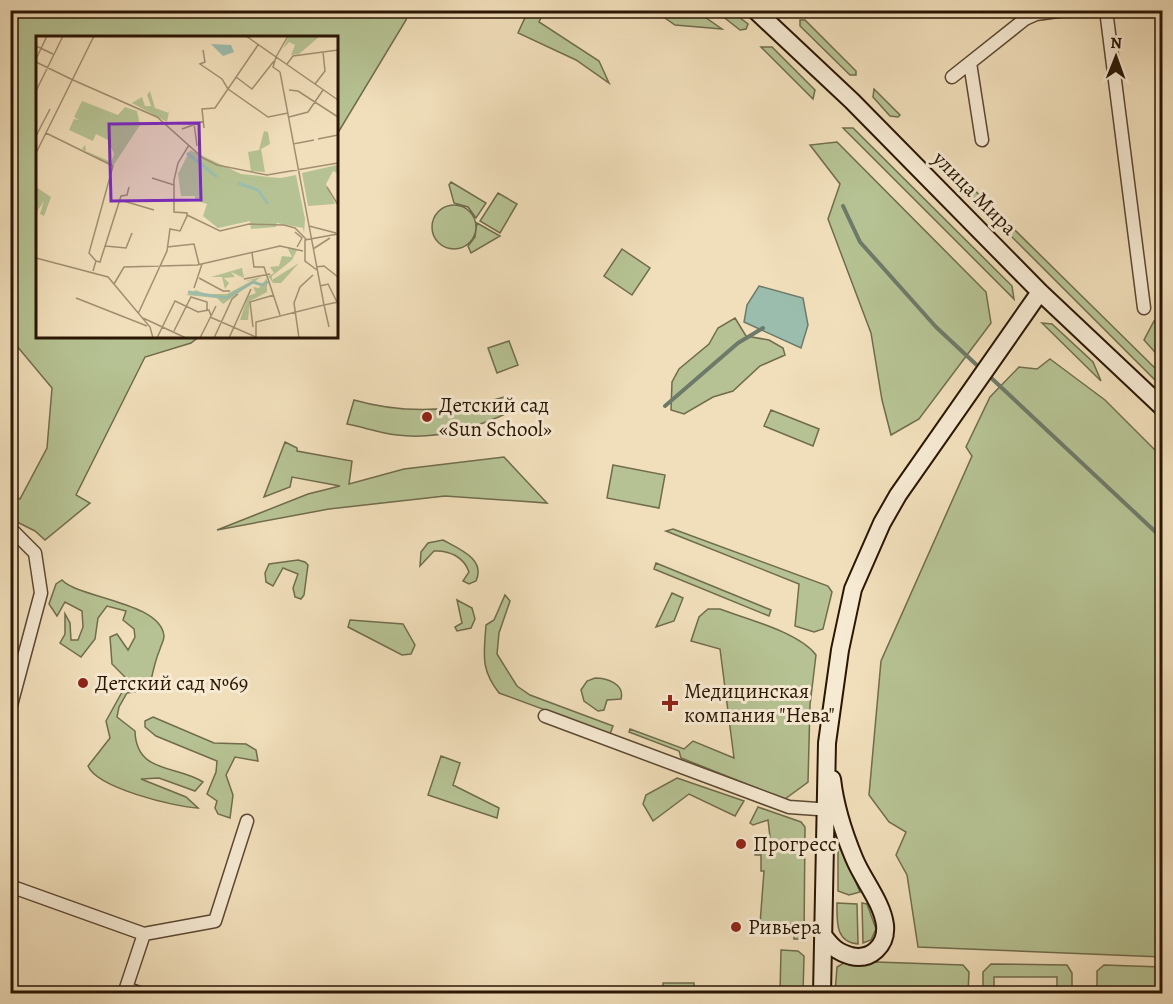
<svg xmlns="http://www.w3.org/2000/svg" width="1173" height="1004" font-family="Alegreya,serif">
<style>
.green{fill:#b6c293;stroke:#706c4c;stroke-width:1.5}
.water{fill:#9bbdad;stroke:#6e7a69;stroke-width:1.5}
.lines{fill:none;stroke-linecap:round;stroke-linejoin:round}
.stream{stroke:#6e7a69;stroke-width:4}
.street-casing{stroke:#5c4832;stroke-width:15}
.secondary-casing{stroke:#2a1604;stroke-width:20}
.street{stroke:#f6ead3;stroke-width:12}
.secondary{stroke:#f6ead3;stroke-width:16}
.poi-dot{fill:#8f2418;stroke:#f6ead3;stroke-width:2}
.labels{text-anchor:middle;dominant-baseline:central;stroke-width:6;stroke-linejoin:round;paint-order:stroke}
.street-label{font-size:21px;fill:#2a1604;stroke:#f6ead3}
.poi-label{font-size:21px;fill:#2a1604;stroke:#f6ead3;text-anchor:start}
.inset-river{fill:none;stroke:#9bbdad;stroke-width:3}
.inset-road{fill:none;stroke:#a18f72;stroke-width:1.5}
.view{fill:#7b2cbf;fill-opacity:0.15;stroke:#7b2cbf;stroke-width:3}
.inset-edge{fill:none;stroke:#2a1604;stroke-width:3}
</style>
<rect width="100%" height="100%" fill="#f1dfbb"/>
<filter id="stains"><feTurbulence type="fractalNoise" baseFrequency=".00333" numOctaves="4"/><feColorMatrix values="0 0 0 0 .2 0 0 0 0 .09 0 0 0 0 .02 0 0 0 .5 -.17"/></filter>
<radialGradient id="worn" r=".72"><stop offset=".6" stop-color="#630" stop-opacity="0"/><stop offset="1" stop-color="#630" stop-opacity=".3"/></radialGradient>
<path class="green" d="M 11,10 L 408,11 L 406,20 L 336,136 L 336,38 L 38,38 L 38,336 L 200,336 L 191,343 L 145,357 L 76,495 L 90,503 L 45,540 L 35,531 L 11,519 L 11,495 L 20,499 L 47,448 L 52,388 L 11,339 Z
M 528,11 L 544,11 L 539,22 L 599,61 L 609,83 L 576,60 L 518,33 Z
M 655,11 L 696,11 L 722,29 L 675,25 Z
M 716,11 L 731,11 L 748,24 L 746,29 L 740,30 Z
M 800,20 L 805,20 L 856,71 L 856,75 L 850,75 L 800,26 Z
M 761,47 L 772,47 L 815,90 L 813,99 Z
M 874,89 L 900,115 L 898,117 L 890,116 L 873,97 Z
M 843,128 L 853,128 L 1012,286 L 1014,299 Z
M 837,142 L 986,292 L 991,323 L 919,419 L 891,435 L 882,400 L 871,333 L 828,219 L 840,184 L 810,145 Z
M 957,173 L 1162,375 L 1162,387 L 953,178 Z
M 451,182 L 486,203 L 476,218 L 468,207 L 454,203 L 449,185 Z
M 498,193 L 517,204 L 500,233 L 480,221 Z
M432 227a22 22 0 1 1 44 0a22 22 0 1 1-44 0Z
M 477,223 L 500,236 L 471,253 L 468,246 L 475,237 Z
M 622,249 L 650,268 L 632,295 L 604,276 Z
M 735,318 L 746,336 L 769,340 L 783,348 L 785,355 L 760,366 L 733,391 L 713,397 L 684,414 L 671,410 L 672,382 L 679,369 L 709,344 L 718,328 Z
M 1154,321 L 1162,321 L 1162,360 L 1144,340 Z
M 1042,323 L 1052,324 L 1093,362 L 1101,381 Z
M 509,341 L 518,365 L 497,373 L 488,348 Z
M 1050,359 L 1105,400 L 1162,457 L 1162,957 L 918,947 L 907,875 L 896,855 L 906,832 L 889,822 L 869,795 L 881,661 L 972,456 L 966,447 L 990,397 L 1019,367 L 1037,369 Z
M 508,396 L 514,410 C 479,427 436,440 397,435 C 380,433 363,427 347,424 L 354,400 C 406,415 456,412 508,396 Z
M 771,410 L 819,429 L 813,446 L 764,426 Z
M 285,442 L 297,448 L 297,451 L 352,461 L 349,484 L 404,469 L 504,457 L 547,503 L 445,496 L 329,509 L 217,530 L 308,494 L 340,486 L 292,477 L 290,487 L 264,497 Z
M 613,465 L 665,475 L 659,508 L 607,498 Z
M 673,529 L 828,586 L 832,592 L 823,629 L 814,632 L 795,626 L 799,584 L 666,531 Z
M 443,540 C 459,549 486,559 476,581 L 469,584 L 463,581 L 469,572 C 464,557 449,550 434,551 L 420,566 L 421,552 L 428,543 Z
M 298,560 L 305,562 L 308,565 L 304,595 L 301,599 L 295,597 L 293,588 L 298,574 L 283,568 L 273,586 L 266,582 L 265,573 L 269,564 Z
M 656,563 L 771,610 L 769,616 L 654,569 Z
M 62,580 C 78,598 161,602 164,636 C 164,641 161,645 160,649 C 154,663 152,676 149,690 L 127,693 L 119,707 L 117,717 L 135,731 C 136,774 177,765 203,782 L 195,791 L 159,778 L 141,779 L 186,797 L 198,808 C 175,807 97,788 88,766 L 110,738 L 106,721 L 127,683 L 126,678 L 112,664 L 110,637 L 117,634 L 128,650 L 135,637 L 134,629 L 123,620 L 126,611 L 107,606 L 98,618 L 95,639 L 81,657 L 60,643 L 65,634 L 65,614 L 70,623 L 71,640 L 78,640 L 83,627 L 82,611 L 65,602 L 57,616 L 49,604 L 56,584 Z
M 672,593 L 683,598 L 674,621 L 656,627 Z
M 505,595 L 510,601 L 499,633 L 497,654 L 517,686 L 530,695 L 613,726 L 610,734 L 499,693 C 480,669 484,654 486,625 L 494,620 Z
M 457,600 L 472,608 L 475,619 L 471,628 L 457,631 L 455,627 L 462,623 Z
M 708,609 L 720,609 C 746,619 799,632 816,655 L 810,705 L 808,782 L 785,799 L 681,758 L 679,751 L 629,732 L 630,729 L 684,749 L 693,741 L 734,758 L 720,649 L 691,641 L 699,617 Z
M 350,620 L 403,624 L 415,645 L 411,654 L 402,655 L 348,627 Z
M 595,678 C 607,678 625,684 621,699 L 607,700 L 604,710 L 598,711 L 584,701 L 581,690 L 587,681 Z
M 153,717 L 214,743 L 246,744 L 256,750 L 258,761 L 235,757 L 226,775 L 233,795 L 230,818 L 218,814 L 215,808 L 217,801 L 207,794 L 216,772 L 217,761 L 156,736 L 145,727 L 145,721 Z
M 441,756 L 460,763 L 453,785 L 499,808 L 497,818 L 428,795 Z
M 677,778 L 744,801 L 735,816 L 689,794 L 653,821 L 643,804 L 646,795 Z
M 758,807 L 801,822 L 805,827 L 804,939 L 794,939 L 794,924 L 760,924 L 764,871 L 761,871 L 761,855 L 755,855 L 755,839 L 770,837 L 768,820 L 753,825 L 750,823 Z
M 841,848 L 860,892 L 849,895 L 838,891 L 838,849 Z
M 837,903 L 857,904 L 858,944 C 835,942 837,921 837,903 Z
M 862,903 L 867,904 L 876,929 L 871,940 L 863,943 Z
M 781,950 L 798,951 L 804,956 L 803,993 L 780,993 Z
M 847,961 L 963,965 L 969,972 L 968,993 L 835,994 L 837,967 Z
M 991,964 L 1067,965 L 1072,973 L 1072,993 L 1057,993 L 1057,977 L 994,977 L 994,993 L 983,993 L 983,972 Z
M 1104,965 L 1162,967 L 1162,993 L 1097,993 L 1097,971 Z
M 663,983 L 694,983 L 694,993 L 663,993 Z"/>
<path class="water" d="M 759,286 L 803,298 L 808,325 L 801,348 L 744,322 L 747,305 Z"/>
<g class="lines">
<path class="stream" d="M 843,206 L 860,242 L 936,327 L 981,369
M 987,374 L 1162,538
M 665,406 L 738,343 L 763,328"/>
<defs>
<path id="street" d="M 1106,10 L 1144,308
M 970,63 L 982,140
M 952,77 L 1025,19 L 1036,14 L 1065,10
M 10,528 L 35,553 L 41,593 L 10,709
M 545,716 L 789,807 L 832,810
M 10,886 L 144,934 L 215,921 L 247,821
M 126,988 L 142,994
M 124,994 L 144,934"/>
<path id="secondary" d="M 755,10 L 852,101 L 1040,292 L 1162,407
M 823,935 C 832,947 837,952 851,956 C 871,961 887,945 885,925 C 882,902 863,880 854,858 C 844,834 835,805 832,779
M 822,994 L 827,743 L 840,650 L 853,589 L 882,523 L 898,495 L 1040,292"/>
</defs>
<use href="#street" class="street-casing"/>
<use href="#secondary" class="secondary-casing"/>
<use href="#street" class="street"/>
<use href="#secondary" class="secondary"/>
</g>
<g class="poi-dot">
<circle cx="427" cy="417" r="6"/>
<circle cx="83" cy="683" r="6"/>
<path d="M667 694h6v6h6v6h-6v6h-6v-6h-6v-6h6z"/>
<circle cx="741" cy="844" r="6"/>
<circle cx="736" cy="927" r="6"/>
</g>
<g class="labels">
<g class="street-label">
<text transform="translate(975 193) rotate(45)">улица Мира</text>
</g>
<g class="poi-label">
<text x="439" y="405">Детский сад<tspan x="439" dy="24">«Sun School»</tspan></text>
<text x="95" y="683">Детский сад №69</text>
<text x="684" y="691">Медицинская<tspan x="684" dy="24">компания "Нева"</tspan></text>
<text x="753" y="844">Прогресс</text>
<text x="748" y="927">Ривьера</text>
</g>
</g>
<g transform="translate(36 36)">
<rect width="302" height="302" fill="#f1dfbb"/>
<path d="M 253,0 L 284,0 L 263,18 L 255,19 L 259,9 L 253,6 L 247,13 ZM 114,55 L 119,72 L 133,77 L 134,70 L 131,86 L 96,67 L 106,61 L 109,70 L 115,70 L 111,59 ZM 46,65 L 82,79 L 89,71 L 101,75 L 104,89 L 77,130 L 46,113 L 49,109 L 50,115 L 75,126 L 78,118 L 72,104 L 60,98 L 57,105 L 33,94 L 38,83 L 43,84 L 38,81 ZM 228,95 L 232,96 L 234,108 L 225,113 L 229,136 L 215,135 L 212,116 L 223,114 ZM 154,114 L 205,138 L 234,141 L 258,137 L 234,141 L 213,140 L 245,142 L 260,139 L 269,183 L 268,198 L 267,192 L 241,187 L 240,191 L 215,193 L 214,185 L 182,192 L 167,180 L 171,168 L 159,164 L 159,160 L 145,160 L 142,138 ZM 301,129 L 301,137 L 297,135 L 290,148 L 299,168 L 272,170 L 266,137 ZM 0,151 L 15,161 L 8,180 L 4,178 L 8,165 L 0,177 ZM 251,211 L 261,214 L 256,224 L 236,240 L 236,244 L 263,227 L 245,247 L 237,247 L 232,240 L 238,237 L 234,231 L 243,230 L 246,220 L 256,221 ZM 206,232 L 208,242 L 195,236 L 199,241 L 188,242 L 193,247 L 189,253 L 186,241 L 175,241 ZM 225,241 L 187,268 L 181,262 L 150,259 L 160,254 L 169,258 L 191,258 L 218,244 L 209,245 ZM 231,242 L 231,256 L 214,265 L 212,284 L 204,284 L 212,260 L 220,257 L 217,251 L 223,252 Z" fill="#b6c293"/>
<path d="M 175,8 L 195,9 L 198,16 L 187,20 Z" fill="#9bbdad"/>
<path class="inset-river" d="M 151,117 L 181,141M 202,147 L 222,154 L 232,168M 152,256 L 190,262 L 217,246 L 226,249 L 232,246"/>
<path class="inset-road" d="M 210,0 L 302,64M 0,10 L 17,18M 167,14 L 169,26 L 164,28 L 186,43 L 192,53 L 232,81 L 252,77M 240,21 L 252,0M 240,21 L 237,31 L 244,36M 0,23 L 11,0M 0,26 L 37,44M 251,28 L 257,20 L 302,14M 200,41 L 216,53 L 238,25M 37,44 L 121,81 L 167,122 L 181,129 L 231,139 L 302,127M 279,48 L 289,35 L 287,16M 253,54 L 262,55 L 302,81M 0,55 L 27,0M 253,81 L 272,76 L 287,54M 158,87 L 161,110M 168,92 L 166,73 L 179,72 L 222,9M 146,93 L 168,85M 10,97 L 77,130 L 53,217 L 60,225 L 57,235M 0,100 L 14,73M 282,103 L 302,99M 257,108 L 278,104M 0,117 L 58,0M 116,142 L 138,149M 291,151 L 302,169M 84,164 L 118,174M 151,179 L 184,195 L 213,188 L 248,189 L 259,192 L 270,203M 273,190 L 300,197M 259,196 L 266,202 L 261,211M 69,210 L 90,212 L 96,197M 131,211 L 158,208 L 163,228M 277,213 L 294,202M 216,217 L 218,231 L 228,231 L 244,279M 0,222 L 72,241 L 114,291 L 117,302M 60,225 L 64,226 L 85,160 L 91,159 L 93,151M 280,231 L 288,230 L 302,241M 281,234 L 269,225 L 269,204 L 302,198M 163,242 L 187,255 L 194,255M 208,243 L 234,238M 78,248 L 88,231 L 161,229 L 244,210 L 267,215M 284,250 L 292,248 L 301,266M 158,252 L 166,228M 40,262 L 111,290M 102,278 L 131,215 L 134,193 L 144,195 L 151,180 L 151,177 L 138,176 L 138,144 L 142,127 L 153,109M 174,281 L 220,301M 107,282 L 150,302M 217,291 L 214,266 L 238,259M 293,291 L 288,269 L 302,266M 138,295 L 155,261 L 171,266 L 171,274M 121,302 L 139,265 L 162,276 L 173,274 L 175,280M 164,302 L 180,270M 178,302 L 196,263 L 202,258M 193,302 L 215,253M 220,302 L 220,286 L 288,269 L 244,36M 263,302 L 258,267 L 264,251 L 277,239"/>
<path class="view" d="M 163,87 L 165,164 L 75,165 L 73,88 Z"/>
<rect width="302" height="302" class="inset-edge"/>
</g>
<rect width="1173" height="1004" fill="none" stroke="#f1dfbb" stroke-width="36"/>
<rect x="12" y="12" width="1149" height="980" fill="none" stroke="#2a1604" stroke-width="3"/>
<rect x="18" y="18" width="1137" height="968" fill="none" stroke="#2a1604" stroke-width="1.5"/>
<g transform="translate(1116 57) rotate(1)" stroke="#f6ead3" stroke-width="4.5" paint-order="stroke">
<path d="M0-4.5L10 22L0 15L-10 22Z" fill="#2a1604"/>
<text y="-9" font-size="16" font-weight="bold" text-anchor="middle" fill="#2a1604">N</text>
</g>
<rect width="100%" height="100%" filter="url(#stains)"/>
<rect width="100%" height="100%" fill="url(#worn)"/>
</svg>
